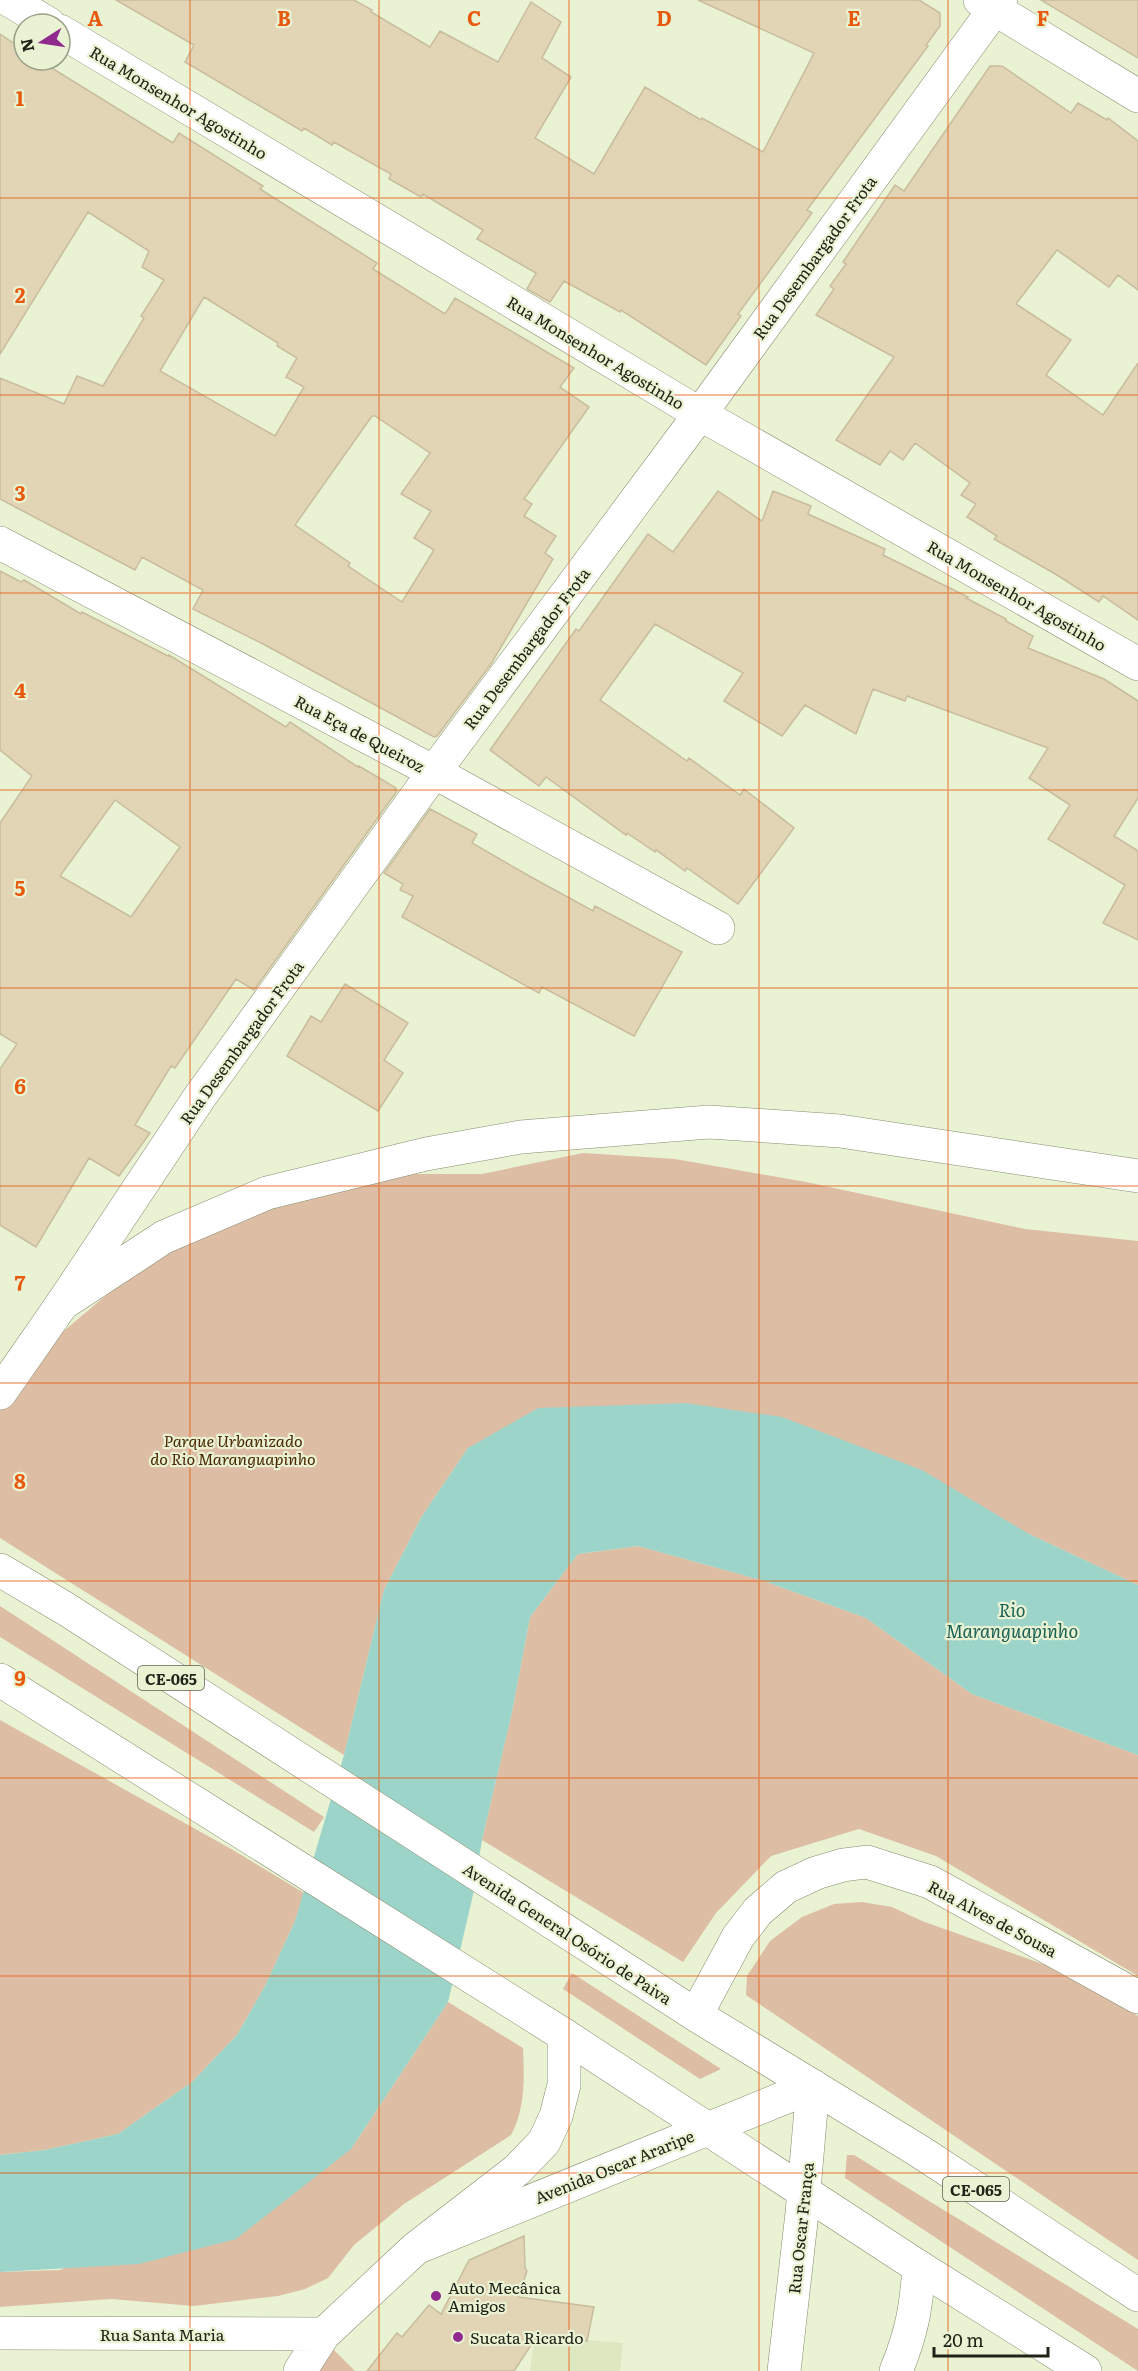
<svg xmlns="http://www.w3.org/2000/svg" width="1138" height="2371" font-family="Literata,serif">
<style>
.built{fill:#dde8c1}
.green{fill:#ddbda4}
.water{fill:#9dd4c9}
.building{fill:#e1d5b5;stroke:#c8bc9d;stroke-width:1.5;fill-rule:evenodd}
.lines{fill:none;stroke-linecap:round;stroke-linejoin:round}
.minor-casing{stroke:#858d6f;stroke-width:34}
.major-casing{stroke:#858d6f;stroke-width:34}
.minor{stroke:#fff;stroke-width:33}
.major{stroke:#fff;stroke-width:33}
.grid{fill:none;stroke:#e8590c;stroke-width:1.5;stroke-opacity:0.55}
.poi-dot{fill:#902a8f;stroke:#e9f2d2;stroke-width:2}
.labels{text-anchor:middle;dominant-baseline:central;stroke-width:4.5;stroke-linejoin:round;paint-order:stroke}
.shield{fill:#e9f2d2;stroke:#5c614f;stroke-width:1.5}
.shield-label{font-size:15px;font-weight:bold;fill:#202317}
.street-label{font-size:16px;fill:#202317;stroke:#e9f2d2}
.park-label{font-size:16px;font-style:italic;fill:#4b2603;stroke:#e9f2d2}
.poi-label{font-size:16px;fill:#202317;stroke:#e9f2d2;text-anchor:start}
.water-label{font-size:18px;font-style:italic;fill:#1a6156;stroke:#e9f2d2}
.grid-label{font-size:20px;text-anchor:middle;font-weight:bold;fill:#e8590c;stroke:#e9f2d2;stroke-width:4.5;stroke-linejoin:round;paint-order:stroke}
</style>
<rect width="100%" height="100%" fill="#e9f2d2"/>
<path class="built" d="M 535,2336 L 623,2343 L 620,2371 L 530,2371 Z"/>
<path class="green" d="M 583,1153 L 675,1159 L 806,1182 L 1025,1229 L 1138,1241 L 1138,1585 L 1029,1534 L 468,1448 L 422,1516 L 384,1590 L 344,1755 L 0,1538 L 0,1410 L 46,1346 L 167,1244 L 303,1196 L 387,1174 L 482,1174 Z
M 638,1546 L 761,1580 L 866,1618 L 972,1694 L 1138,1755 L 1138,1976 L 936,1856 L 859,1829 L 771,1856 L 716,1913 L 683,1962 L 482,1840 L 512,1712 L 530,1617 L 578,1554 Z
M 0,1606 L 324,1817 L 314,1832 L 0,1637 Z
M 0,1720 L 233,1850 L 304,1893 L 295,1921 L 265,1986 L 237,2035 L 192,2082 L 118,2134 L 45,2150 L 0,2155 Z
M 862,1902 L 892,1907 L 922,1921 L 1068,1973 L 1138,2016 L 1138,2260 L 746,1995 L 747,1976 L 770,1941 L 802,1917 L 834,1904 Z
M 572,1973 L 721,2069 L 700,2079 L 563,1989 Z
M 448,2002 L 523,2048 C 524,2078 526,2107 511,2135 L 404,2204 L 354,2245 L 328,2278 L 305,2289 L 278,2296 L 194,2306 L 111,2299 L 0,2307 L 0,2272 L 60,2270 L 351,2149 Z
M 847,2155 L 854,2155 L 1138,2329 L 1138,2371 L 845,2178 Z
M 332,2348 L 355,2371 L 319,2371 Z"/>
<path class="water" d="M 686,1403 L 782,1417 L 922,1470 L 1029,1534 L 1138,1585 L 1138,1755 L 972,1694 L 866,1618 L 761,1580 L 638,1546 L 578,1554 L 530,1617 L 512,1712 L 482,1840 L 473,1895 L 448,2002 L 351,2149 L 236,2239 L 139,2264 L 0,2272 L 0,2155 L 45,2150 L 118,2134 L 192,2082 L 237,2035 L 265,1986 L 295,1921 L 344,1755 L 384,1590 L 422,1516 L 468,1448 L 538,1408 Z"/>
<path class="building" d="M 116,0 L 354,0 L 372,10 L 371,12 L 430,47 L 440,31 L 498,62 L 531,2 L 561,22 L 542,58 L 571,77 L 535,138 L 594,174 L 645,87 L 701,120 L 702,118 L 763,152 L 814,53 L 698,0 L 919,0 L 940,13 L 940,26 L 926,45 L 928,46 L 807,210 L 812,213 L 738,314 L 741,316 L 706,365 L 621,310 L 620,312 L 564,281 L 550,302 L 527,289 L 536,273 L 477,239 L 483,230 L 423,194 L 421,197 L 389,179 L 391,174 L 334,142 L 332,145 L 304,128 L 302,131 L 185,62 L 194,45 Z
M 1041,0 L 1138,0 L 1138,58 Z
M 0,34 L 24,50 L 24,60 L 39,60 L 173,143 L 179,133 L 263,186 L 260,189 L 377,263 L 373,269 L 445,314 L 455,298 L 574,368 L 560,387 L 589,407 L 524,499 L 532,504 L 524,516 L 556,536 L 545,553 L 553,559 L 491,664 L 437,736 L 434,737 L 265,645 L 193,609 L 203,590 L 142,557 L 135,570 L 0,499 L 0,378 L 64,404 L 77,376 L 103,386 L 144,318 L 141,316 L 164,280 L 142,267 L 149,251 L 88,212 L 0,354 ZM 204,297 L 278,343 L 277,346 L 297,358 L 286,377 L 304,387 L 275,436 L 160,371 ZM 372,416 L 375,416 L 430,453 L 401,494 L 431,511 L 414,538 L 434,550 L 402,602 L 348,566 L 350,563 L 295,525 Z
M 990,66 L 1002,66 L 1071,113 L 1078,103 L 1107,120 L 1108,118 L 1138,141 L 1138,290 L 1118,275 L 1109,287 L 1057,250 L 1016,304 L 1071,340 L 1046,375 L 1103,415 L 1138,363 L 1138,620 L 1103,596 L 1099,602 L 1057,575 L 994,539 L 997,536 L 967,517 L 976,504 L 961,495 L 970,483 L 915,443 L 903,460 L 890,451 L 880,465 L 836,440 L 894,357 L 816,315 L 834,289 L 830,286 L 846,264 L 843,262 L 895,185 L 904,191 Z
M 718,491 L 762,521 L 773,491 L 811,506 L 808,514 L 885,549 L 883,555 L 968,597 L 966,598 L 1006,619 L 1006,621 L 1033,636 L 1028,648 L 1104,679 L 1138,701 L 1138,798 L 1114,836 L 1138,851 L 1138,940 L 1103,923 L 1125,885 L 1048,839 L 1070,805 L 1029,778 L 1048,748 L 907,696 L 905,701 L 873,689 L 856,734 L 805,705 L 782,736 L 724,701 L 743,673 L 655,624 L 600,700 L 687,761 L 689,758 L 740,795 L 744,789 L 794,828 L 738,904 L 687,868 L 685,871 L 656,850 L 655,852 L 627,833 L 626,835 L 546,777 L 539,786 L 490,750 L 576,629 L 579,631 L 648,534 L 673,552 Z
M 0,571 L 21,582 L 24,580 L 81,614 L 82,612 L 168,656 L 169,655 L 286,727 L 290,722 L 358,767 L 359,766 L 396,788 L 395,790 L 397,791 L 254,990 L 236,979 L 175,1068 L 171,1066 L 135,1125 L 150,1133 L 119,1176 L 89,1158 L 36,1247 L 0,1225 L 0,1069 L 17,1044 L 0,1034 L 0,823 L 32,776 L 0,750 ZM 115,800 L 180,847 L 131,917 L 60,876 Z
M 430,809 L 477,834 L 472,843 L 531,877 L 593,911 L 595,906 L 682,952 L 634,1036 L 542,987 L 539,993 L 402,917 L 413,896 L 400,890 L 403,884 L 384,873 Z
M 345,984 L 408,1023 L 384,1060 L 403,1073 L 378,1111 L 287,1056 L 311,1016 L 321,1022 Z
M 524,2236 L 525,2268 L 527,2271 L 518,2297 L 594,2307 L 587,2341 L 537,2336 L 514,2371 L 367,2371 L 397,2333 L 402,2337 L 429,2305 L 441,2314 L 469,2260 Z"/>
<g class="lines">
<defs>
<path id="minor" d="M 9,0 L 49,24
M 980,0 L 1138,96
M 60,31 L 700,414 L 1138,664
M 0,543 L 434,772 L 718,928
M 62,1304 L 199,1098 L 434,772 L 700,414 L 1001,0
M 696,2015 L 738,1937 L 758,1911 L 786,1887 L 816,1873 L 843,1865 L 867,1862 L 930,1882 L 1138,1997
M 416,2248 L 813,2086 L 802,2213 L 784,2371
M 0,2333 L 324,2334
M 300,2371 L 324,2334 L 416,2248 L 517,2170 L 544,2142 L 556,2116 L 564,2085 L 564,2035
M 896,2371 C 912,2332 916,2309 919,2267"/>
<path id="major" d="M 0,1393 L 62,1304 L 164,1237 L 267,1193 L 426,1154 L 521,1137 L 709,1122 L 840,1131 L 1138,1176
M 0,1570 L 66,1609 L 696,2015 L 919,2151 L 1138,2295
M 0,1680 L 564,2035 L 919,2267 L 1085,2371"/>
</defs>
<use href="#minor" class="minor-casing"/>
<use href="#major" class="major-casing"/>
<use href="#minor" class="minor"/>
<use href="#major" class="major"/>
</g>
<path class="grid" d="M 190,0 L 190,2371M 379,0 L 379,2371M 569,0 L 569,2371M 759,0 L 759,2371M 948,0 L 948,2371M 0,198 L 1138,198M 0,395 L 1138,395M 0,593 L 1138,593M 0,790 L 1138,790M 0,988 L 1138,988M 0,1186 L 1138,1186M 0,1383 L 1138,1383M 0,1581 L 1138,1581M 0,1778 L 1138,1778M 0,1976 L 1138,1976M 0,2173 L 1138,2173"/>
<g class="poi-dot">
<circle cx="436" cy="2296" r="6"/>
<circle cx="458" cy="2337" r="6"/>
</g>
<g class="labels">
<g class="shield">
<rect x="138" y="1666" width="66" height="24" rx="4.5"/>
<rect x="943" y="2177" width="66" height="24" rx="4.5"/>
</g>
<g class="shield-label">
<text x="171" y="1678">CE-065</text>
<text x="976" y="2189">CE-065</text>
</g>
<g class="street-label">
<text transform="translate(179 102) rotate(31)">Rua Monsenhor Agostinho</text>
<text transform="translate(814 257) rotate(-54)">Rua Desembargador Frota</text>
<text transform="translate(596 352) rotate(31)">Rua Monsenhor Agostinho</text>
<text transform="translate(1017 595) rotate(30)">Rua Monsenhor Agostinho</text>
<text transform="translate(526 648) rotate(-53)">Rua Desembargador Frota</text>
<text transform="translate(360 733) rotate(28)">Rua Eça de Queiroz</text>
<text transform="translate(241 1042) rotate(-54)">Rua Desembargador Frota</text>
<text transform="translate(993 1918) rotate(28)">Rua Alves de Sousa</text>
<text transform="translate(568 1933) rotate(33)">Avenida General Osório de Paiva</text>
<text transform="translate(614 2166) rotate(-22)">Avenida Oscar Araripe</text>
<text transform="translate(800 2228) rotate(-84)">Rua Oscar França</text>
<text x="162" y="2334">Rua Santa Maria</text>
</g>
<g class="park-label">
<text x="233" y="1440">Parque Urbanizado<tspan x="233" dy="18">do Rio Maranguapinho</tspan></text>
</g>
<g class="poi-label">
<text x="448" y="2287">Auto Mecânica<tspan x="448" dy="18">Amigos</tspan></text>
<text x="470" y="2337">Sucata Ricardo</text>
</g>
<g class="water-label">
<text x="1012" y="1609">Rio<tspan x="1012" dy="21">Maranguapinho</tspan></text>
</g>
</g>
<g class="grid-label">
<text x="95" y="26">A</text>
<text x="284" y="26">B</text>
<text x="474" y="26">C</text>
<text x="664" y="26">D</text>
<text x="854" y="26">E</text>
<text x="1043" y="26">F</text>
<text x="20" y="106">1</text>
<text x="20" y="303">2</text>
<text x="20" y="501">3</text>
<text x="20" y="698">4</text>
<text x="20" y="896">5</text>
<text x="20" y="1094">6</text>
<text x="20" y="1291">7</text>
<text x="20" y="1489">8</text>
<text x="20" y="1686">9</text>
</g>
<g transform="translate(42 42) rotate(258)"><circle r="28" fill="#e9f2d2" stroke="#999f87" stroke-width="1.5"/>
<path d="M0-4.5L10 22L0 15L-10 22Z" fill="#902a8f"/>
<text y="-9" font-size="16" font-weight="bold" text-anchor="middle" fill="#202317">N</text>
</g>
<path d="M934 2347v9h114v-9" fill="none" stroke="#202317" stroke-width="3"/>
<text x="943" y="2347" font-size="18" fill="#202317" stroke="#e9f2d2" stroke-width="4.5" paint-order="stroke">20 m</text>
</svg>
